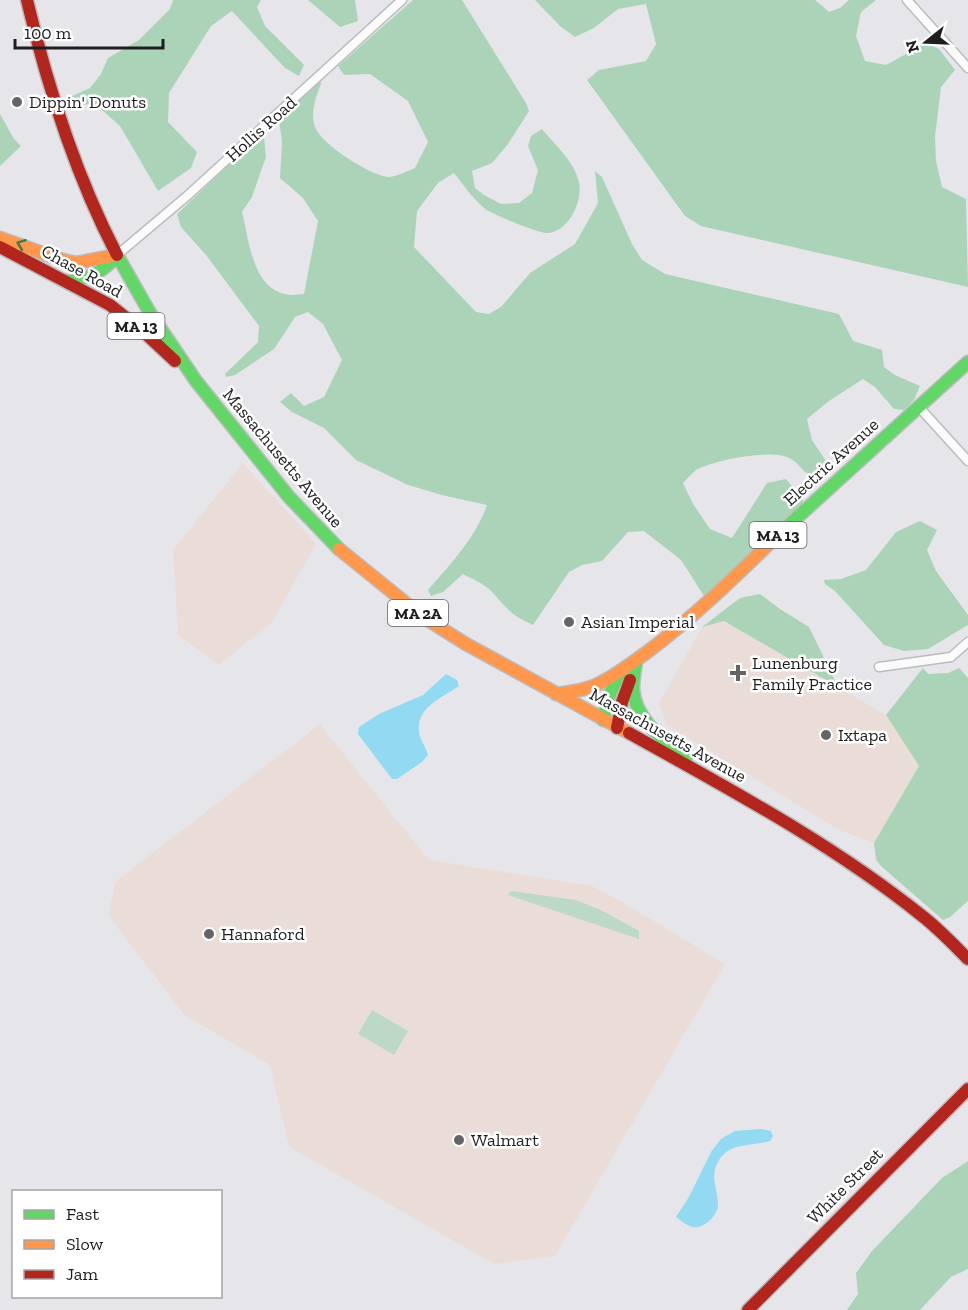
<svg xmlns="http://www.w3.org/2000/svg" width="968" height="1310" font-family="'Zilla Slab',serif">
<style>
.commercial{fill:#eaddd8}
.green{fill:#bbd9c4}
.forest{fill:#abd3b8}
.water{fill:#92daf1}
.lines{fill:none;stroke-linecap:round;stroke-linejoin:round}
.street-casing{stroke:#bbbcbf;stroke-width:11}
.fast-casing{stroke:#bbbcbf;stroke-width:15}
.slow-casing{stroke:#bbbcbf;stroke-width:15}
.jam-casing{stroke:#bbbcbf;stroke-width:15}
.street{stroke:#fbfbfc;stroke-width:8}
.fast{stroke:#63d668;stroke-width:12}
.slow{stroke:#ff974d;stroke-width:12}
.jam{stroke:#b3261e;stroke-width:12}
.oneway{stroke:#407a44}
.poi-dot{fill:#646467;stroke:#fff;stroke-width:2}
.labels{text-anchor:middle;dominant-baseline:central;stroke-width:5;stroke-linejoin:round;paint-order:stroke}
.shield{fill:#fff;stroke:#626263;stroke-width:1.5}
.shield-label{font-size:16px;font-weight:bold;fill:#1e1e20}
.poi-label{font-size:18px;fill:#1e1e20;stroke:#fff;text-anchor:start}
.street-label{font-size:18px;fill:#1e1e20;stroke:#fff}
</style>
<rect width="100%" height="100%" fill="#e6e6ea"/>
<path class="commercial" d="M 243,463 L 316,544 L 272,622 L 219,665 L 178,635 L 173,550 Z
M 724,621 L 886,715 L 919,766 L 874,843 L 839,830 L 667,725 L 659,703 L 702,627 Z
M 320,724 L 429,860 L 592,886 L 624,903 L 725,964 L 555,1256 L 494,1264 L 289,1147 L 270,1065 L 184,1015 L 108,915 L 116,881 Z"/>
<path class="green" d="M 511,891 L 576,900 L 603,911 L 639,931 L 639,939 L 508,895 Z
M 372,1010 L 408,1031 L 394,1055 L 358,1034 Z"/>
<path class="forest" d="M 173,0 L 261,0 L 257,7 L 265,26 L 304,65 L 299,76 L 285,68 L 232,11 L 211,26 L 169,93 L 168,122 L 197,152 L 191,168 L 158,191 L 120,126 L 94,103 L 71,107 L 68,98 L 90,88 L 101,74 L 108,58 L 139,40 L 170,9 Z
M 308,0 L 355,0 L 358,21 L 340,27 Z
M 413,0 L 462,0 L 526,103 L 529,111 L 508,144 L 492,163 L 472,171 L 475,188 L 484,195 L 501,204 L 519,203 L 532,193 L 538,170 L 528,146 L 531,136 L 542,129 C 555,145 574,161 579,182 C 583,200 570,231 548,233 C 540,234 491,214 484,208 C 472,198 463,184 454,173 L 438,183 L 417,211 L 414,247 L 476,312 L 489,314 L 501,307 L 530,273 L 575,244 L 598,203 L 595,171 L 602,177 L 632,244 L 642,260 L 665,274 L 839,314 L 853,341 L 882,350 L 884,367 L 895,375 L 920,386 L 914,400 L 904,410 L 894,409 L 875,387 L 863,379 L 829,401 L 807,419 L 812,440 L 830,467 L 821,477 C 801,475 805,468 791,459 C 774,448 713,460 696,470 C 692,473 687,479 683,483 L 693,504 L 710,529 L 732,538 L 767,483 L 786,479 L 803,499 L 803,507 L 704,596 L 681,560 L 644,531 L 628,532 L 602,561 L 582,565 L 569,572 L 533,625 C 510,615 508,609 492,592 C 485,584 472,579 463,574 L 443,592 L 431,596 L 428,590 C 450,565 476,537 487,505 L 442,495 L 408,485 L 356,460 L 324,428 L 292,412 L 280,402 L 291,393 L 304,406 L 324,397 L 342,360 L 323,324 L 308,312 L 295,317 L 274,349 L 235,375 L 226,377 L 225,374 L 258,342 L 259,326 L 206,255 L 181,227 L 177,214 L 261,134 L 264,137 L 266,157 L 252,197 L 242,212 C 249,239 252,287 285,294 C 291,296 298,294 304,294 L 318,221 L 303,198 L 280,178 L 282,142 L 279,120 L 314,85 L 322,82 C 316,95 310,113 315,127 C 322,145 370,175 388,177 C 396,177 407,171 415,168 L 428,142 L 408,101 L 370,74 L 344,75 L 338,66 Z
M 535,0 L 815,0 L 829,12 L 840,8 L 849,0 L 876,0 L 861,12 L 856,36 L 865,61 L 886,65 L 926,43 L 939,49 L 955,70 L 941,87 L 935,137 L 936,161 L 942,187 L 966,199 L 968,287 L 701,226 L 685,216 L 587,80 L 599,70 L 646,61 L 656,44 L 646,4 L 618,9 L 594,28 L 575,37 L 560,26 Z
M 0,114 L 14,139 L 21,146 L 0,166 Z
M 920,521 L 937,530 L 927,550 L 936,571 L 968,615 L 968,625 L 928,649 L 904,651 L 884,645 L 835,591 L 825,584 L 824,580 L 841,579 L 866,570 L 896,532 Z
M 760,594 L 780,609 L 809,627 L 838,687 L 724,621 L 702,627 L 740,598 Z
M 923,668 L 928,674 L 948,673 L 959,668 L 968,678 L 968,901 L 950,917 L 943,920 L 881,866 L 876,860 L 874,843 L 919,766 L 886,715 Z
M 968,1161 L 968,1269 L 951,1277 L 920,1310 L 847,1310 L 858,1294 L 856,1273 L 872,1251 L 942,1178 Z"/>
<path class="water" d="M 446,674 L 457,680 L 459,686 C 442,698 416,707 419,732 C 420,740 426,747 428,755 L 422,762 L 397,779 L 392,779 L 358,734 L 359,727 L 379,714 L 423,695 Z
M 761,1129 L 771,1131 L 773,1136 L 770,1141 C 753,1146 730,1142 719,1160 C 709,1176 718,1189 718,1206 C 717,1216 703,1230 692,1227 C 686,1225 680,1220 676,1217 L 689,1197 L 711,1152 L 721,1139 L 735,1131 Z"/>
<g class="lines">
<defs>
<path id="street" d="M 907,0 L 968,68
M 117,255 L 187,196 L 402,0
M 918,406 L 968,461
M 879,667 L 951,657 L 968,642"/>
<path id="fast" d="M 117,255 L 150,313 L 196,381 L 289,497 L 339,549
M 68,281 C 89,278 104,272 117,255
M 779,534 L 968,362
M 636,661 C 635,670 633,680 633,689 C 635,720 664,740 686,758
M 603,720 L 609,696 L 621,671"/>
<path id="slow" d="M 0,238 L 59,259 L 76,263 L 117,255
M 339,549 L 423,617 L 466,644 L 629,733
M 556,694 C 570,692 583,691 596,685 C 614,677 630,664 646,653 C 694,617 736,576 779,534"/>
<path id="jam" d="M 27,0 C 48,89 75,174 117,255
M 0,247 L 110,305 L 145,333 L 175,361
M 617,728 L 622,702 L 630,680
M 629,733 C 729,789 831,843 921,915 C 938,928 953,944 968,959
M 748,1310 L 968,1089"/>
</defs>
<use href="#street" class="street-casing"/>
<use href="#fast" class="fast-casing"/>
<use href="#slow" class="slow-casing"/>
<use href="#jam" class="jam-casing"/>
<use href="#street" class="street"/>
<use href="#fast" class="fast"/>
<use href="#slow" class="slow"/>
<use href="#jam" class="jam"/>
</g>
<defs><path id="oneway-chevron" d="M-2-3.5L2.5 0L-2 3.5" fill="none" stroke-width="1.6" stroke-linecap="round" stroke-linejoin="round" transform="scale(1.5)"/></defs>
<use class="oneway" href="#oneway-chevron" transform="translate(21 244) rotate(-159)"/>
<g class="poi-dot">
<circle cx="17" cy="102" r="6"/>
<circle cx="569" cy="622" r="6"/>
<path d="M735 664h6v6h6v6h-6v6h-6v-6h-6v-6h6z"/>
<circle cx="826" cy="735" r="6"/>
<circle cx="209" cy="934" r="6"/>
<circle cx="459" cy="1140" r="6"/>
</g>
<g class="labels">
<g class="shield">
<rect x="107.5" y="313" width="57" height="26" rx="4.5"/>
<rect x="749.5" y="522" width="57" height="26" rx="4.5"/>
<rect x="388" y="600" width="60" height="26" rx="4.5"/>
</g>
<g class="shield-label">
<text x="136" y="326">MA 13</text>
<text x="778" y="535">MA 13</text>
<text x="418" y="613">MA 2A</text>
</g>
<g class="poi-label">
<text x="29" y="102">Dippin' Donuts</text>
<text x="581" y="622">Asian Imperial</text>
<text x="752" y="663">Lunenburg<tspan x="752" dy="21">Family Practice</tspan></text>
<text x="838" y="735">Ixtapa</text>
<text x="221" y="934">Hannaford</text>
<text x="471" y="1140">Walmart</text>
</g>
<g class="street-label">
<text transform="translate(261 129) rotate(-42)">Hollis Road</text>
<text transform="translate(82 271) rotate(29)">Chase Road</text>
<text transform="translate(283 458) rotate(50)">Massachusetts Avenue</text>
<text transform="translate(831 462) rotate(-42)">Electric Avenue</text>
<text transform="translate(668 735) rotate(29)">Massachusetts Avenue</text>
<text transform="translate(845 1186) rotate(-45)">White Street</text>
</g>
</g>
<rect x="12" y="1190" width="210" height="108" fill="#ffffff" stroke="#a5a5a6" stroke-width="1.5"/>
<rect x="24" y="1210" width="30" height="9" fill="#63d668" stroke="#a5a5a6" stroke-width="1.5"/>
<text x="66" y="1220" font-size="18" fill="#1e1e20">Fast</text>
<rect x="24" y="1240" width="30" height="9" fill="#ff974d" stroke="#a5a5a6" stroke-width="1.5"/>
<text x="66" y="1250" font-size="18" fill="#1e1e20">Slow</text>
<rect x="24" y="1270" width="30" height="9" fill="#b3261e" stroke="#a5a5a6" stroke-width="1.5"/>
<text x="66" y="1280" font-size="18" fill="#1e1e20">Jam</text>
<g transform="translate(926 42) rotate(252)" stroke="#ffffff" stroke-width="4.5" paint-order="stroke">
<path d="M0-4.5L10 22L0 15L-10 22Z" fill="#1e1e20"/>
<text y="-9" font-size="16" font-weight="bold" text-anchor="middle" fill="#1e1e20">N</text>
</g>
<path d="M15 39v9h148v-9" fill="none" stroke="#1e1e20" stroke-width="3"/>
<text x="24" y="39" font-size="18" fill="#1e1e20" stroke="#ffffff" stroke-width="4.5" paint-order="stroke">100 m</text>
</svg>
